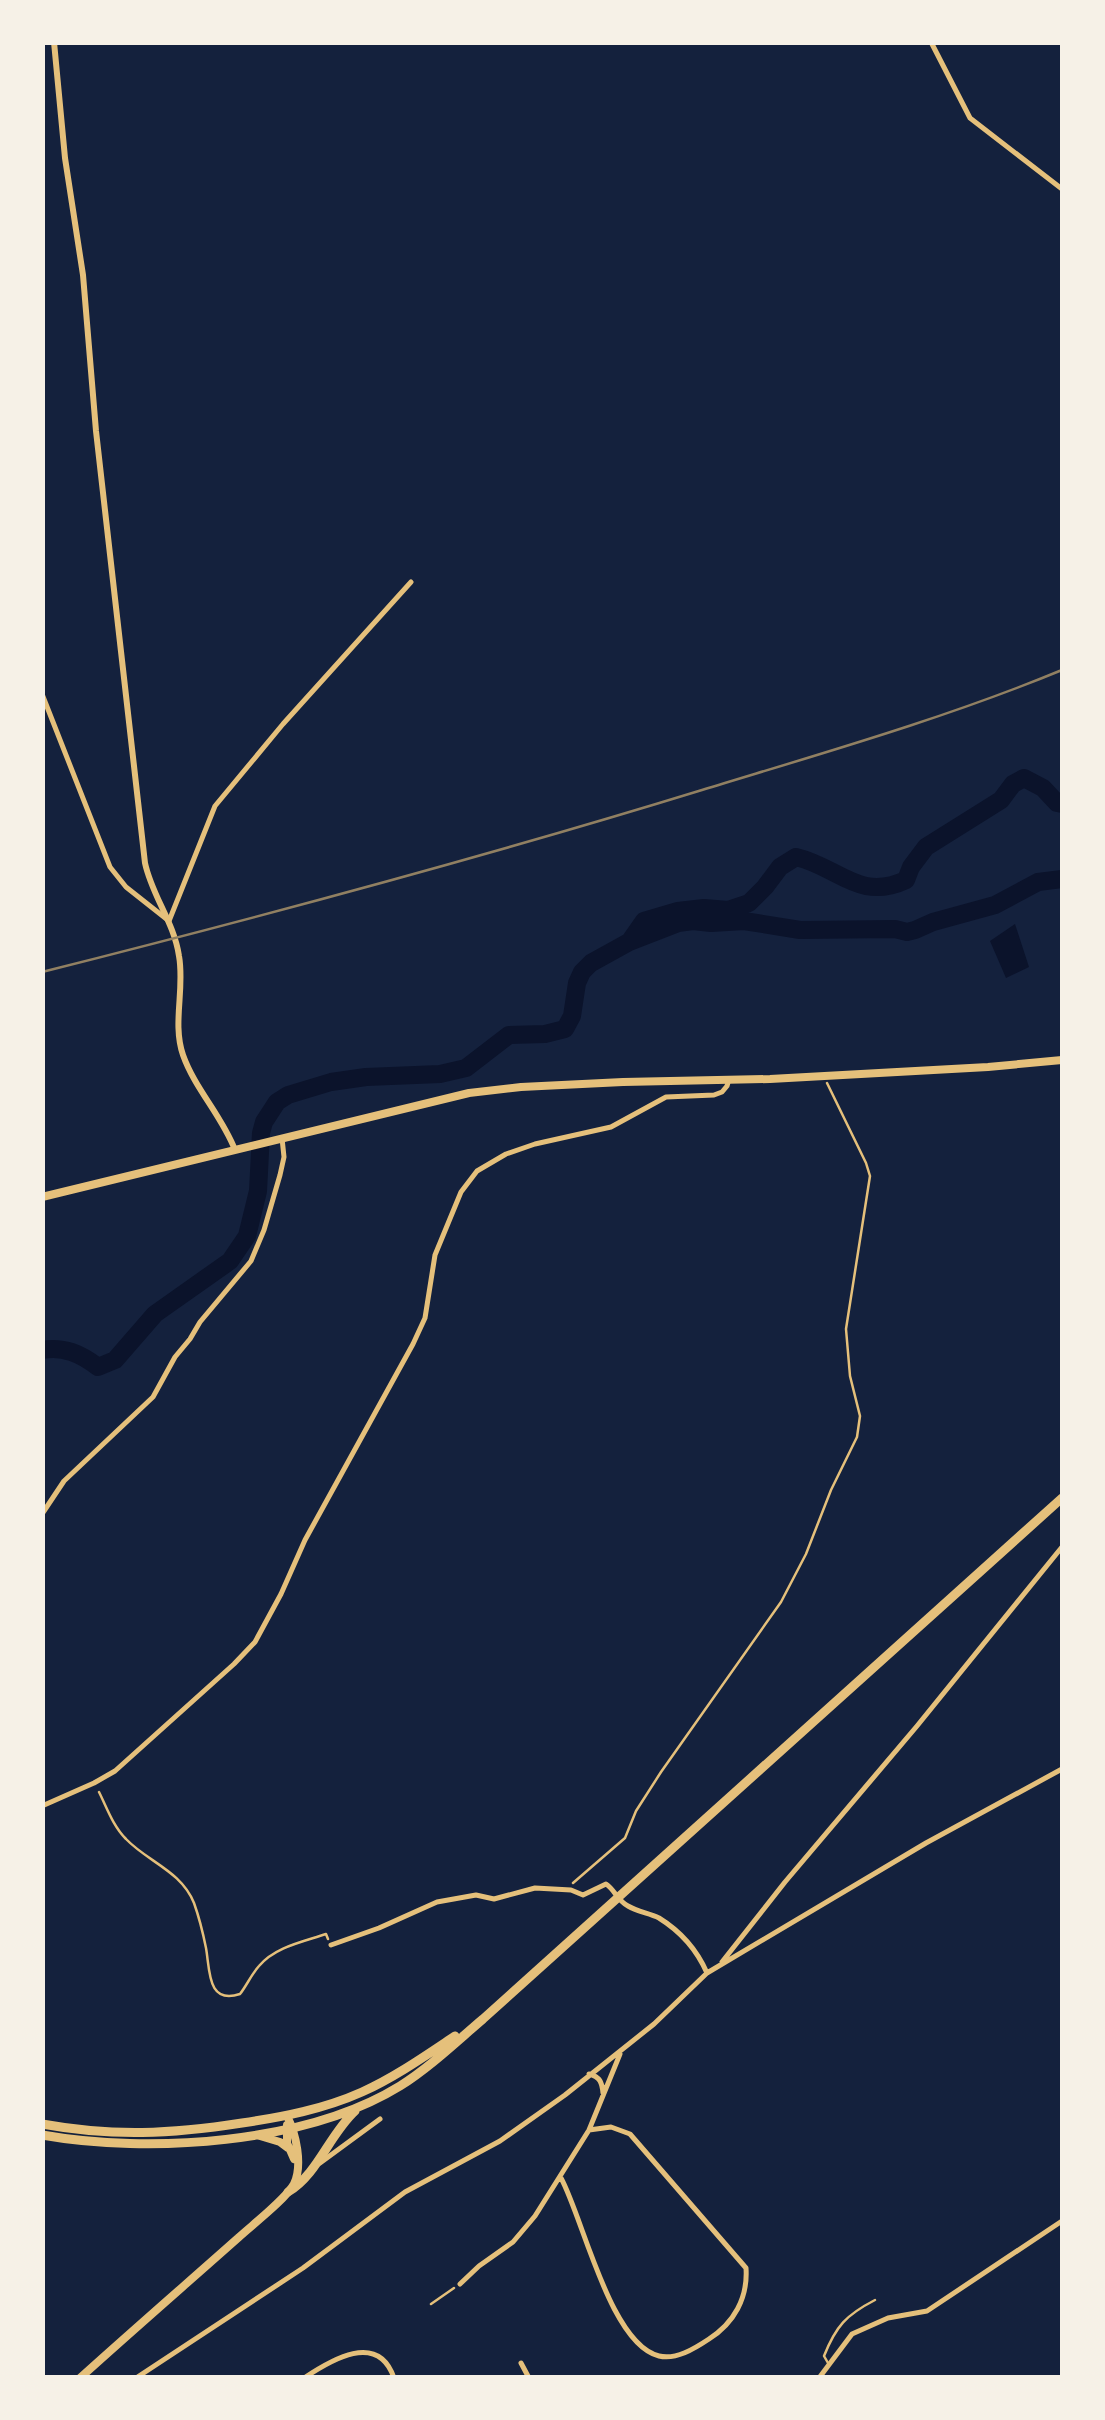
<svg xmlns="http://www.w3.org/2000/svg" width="1105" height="2420" font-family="'Times New Roman',serif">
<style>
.water{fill:#0b132b}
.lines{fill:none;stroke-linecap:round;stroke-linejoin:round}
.river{stroke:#0b132b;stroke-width:18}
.path{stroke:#e5c07b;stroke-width:2.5}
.service{stroke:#e5c07b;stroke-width:2.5}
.minor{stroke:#e5c07b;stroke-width:5}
.tertiary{stroke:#e5c07b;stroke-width:6}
.secondary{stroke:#e5c07b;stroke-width:8}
.primary{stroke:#e5c07b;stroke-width:9}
.rail{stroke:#918062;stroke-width:2.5}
</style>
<rect width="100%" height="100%" fill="#14213d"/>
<path class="water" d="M 1015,924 L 1029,967 L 1006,978 L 990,941 Z"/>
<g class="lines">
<path class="river" d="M 630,941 L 644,921 L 678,911 L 704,908 L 728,910 L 749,903 L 765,887 L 780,867 L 796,857 C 839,867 859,902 906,880 L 911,867 L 926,847 L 1001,800 L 1013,784 L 1024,778 L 1043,788 L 1057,803 L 1062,804
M 42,1350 C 64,1346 81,1354 98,1367 L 115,1360 L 155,1314 L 230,1261 L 247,1236 L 258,1191 L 261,1133 L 264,1122 L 277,1102 L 288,1095 L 331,1082 L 366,1077 L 440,1074 L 466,1068 L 509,1035 L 545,1034 L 565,1029 L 572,1016 L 577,983 L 582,972 L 591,963 L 629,942 L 678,923 L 693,921 L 711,923 L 744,921 L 800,930 L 895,929 L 907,932 L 915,930 L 933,922 L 995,905 L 1038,882 L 1062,879"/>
<path class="path" d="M 99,1792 C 107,1808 113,1826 126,1839 C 148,1862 181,1871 194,1903 C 199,1917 203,1933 206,1948 C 210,1970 207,2005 240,1994 C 247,1985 251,1975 259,1966 C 275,1947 302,1942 326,1934 L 328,1939
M 573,1883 L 625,1838 L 636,1811 L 661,1772 L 781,1602 L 806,1554 L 831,1490 L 857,1437 L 860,1416 L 850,1376 L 846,1329 L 870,1176 L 866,1163 L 827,1083
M 431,2304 L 454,2288"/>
<path class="service" d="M 828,2363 L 824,2356 C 836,2326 846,2315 875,2300"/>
<path class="minor" d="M 931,42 L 970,118 L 1062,189
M 42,694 L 110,867 L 126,887 L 169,921 L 215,806 L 283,724 L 411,582
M 42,1514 L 64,1481 L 153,1397 L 175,1357 L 190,1339 L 200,1322 L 251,1261 L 264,1230 L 280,1175 L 284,1157 L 282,1138
M 42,1806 L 94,1783 L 115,1771 L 234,1664 L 255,1642 L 281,1594 L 305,1540 L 413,1344 L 425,1318 L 435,1255 L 461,1192 L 477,1171 L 506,1154 L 535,1144 L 611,1127 L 666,1097 L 714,1095 L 722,1092 L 727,1086 L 729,1079
M 331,1945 L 379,1928 L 437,1902 L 476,1895 L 494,1899 L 535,1888 L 571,1890 L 583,1895 L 606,1884 C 615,1890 617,1900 628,1906 C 638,1912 649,1913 659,1918 C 680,1931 697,1950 707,1973
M 722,1962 L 785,1882 L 917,1726 L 1062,1547
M 589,2074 C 600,2077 602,2082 603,2093
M 320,2163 L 380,2119
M 561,2178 C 583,2218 610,2344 659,2356 C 676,2360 694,2349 709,2339 C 734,2323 748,2298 746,2268 L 630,2134 L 611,2127 L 589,2130
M 460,2284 L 479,2266 L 513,2242 L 535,2216 L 589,2130 L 620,2054
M 521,2363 L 529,2378
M 136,2378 L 303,2268 L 405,2192 L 500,2141 L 565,2095 L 654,2024 L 707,1973 L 926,1843 L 1062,1769
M 304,2378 C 331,2360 378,2331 394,2378
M 819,2378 L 852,2334 L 888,2318 L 927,2311 L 1062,2221"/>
<path class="tertiary" d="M 54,42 L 65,158 L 83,275 L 96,431 L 145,863 C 152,896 174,922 179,956 C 185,989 172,1023 183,1055 C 195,1089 222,1116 235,1150"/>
<path class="secondary" d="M 42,1197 L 469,1093 L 521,1087 L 623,1082 L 770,1079 L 988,1067 L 1062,1060
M 287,2125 L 287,2143 L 294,2159
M 260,2136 L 280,2142 L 288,2148
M 80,2378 C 132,2331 185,2285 238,2238 C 252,2225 285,2200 294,2184 C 303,2165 296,2133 287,2116"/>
<path class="primary" d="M 42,2124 C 114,2137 171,2134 242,2123 C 283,2117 324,2109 362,2092 C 395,2077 425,2056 455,2036
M 42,2135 C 149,2154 306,2144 400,2086 C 430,2067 456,2042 483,2019 L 1062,1498
M 288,2192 C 318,2174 329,2135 355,2111"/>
<path class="rail" d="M 42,972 C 264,916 484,857 702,790 C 823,753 946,718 1062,670"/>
</g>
<rect width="1105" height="2420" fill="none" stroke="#f6f1e7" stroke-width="90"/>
</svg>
